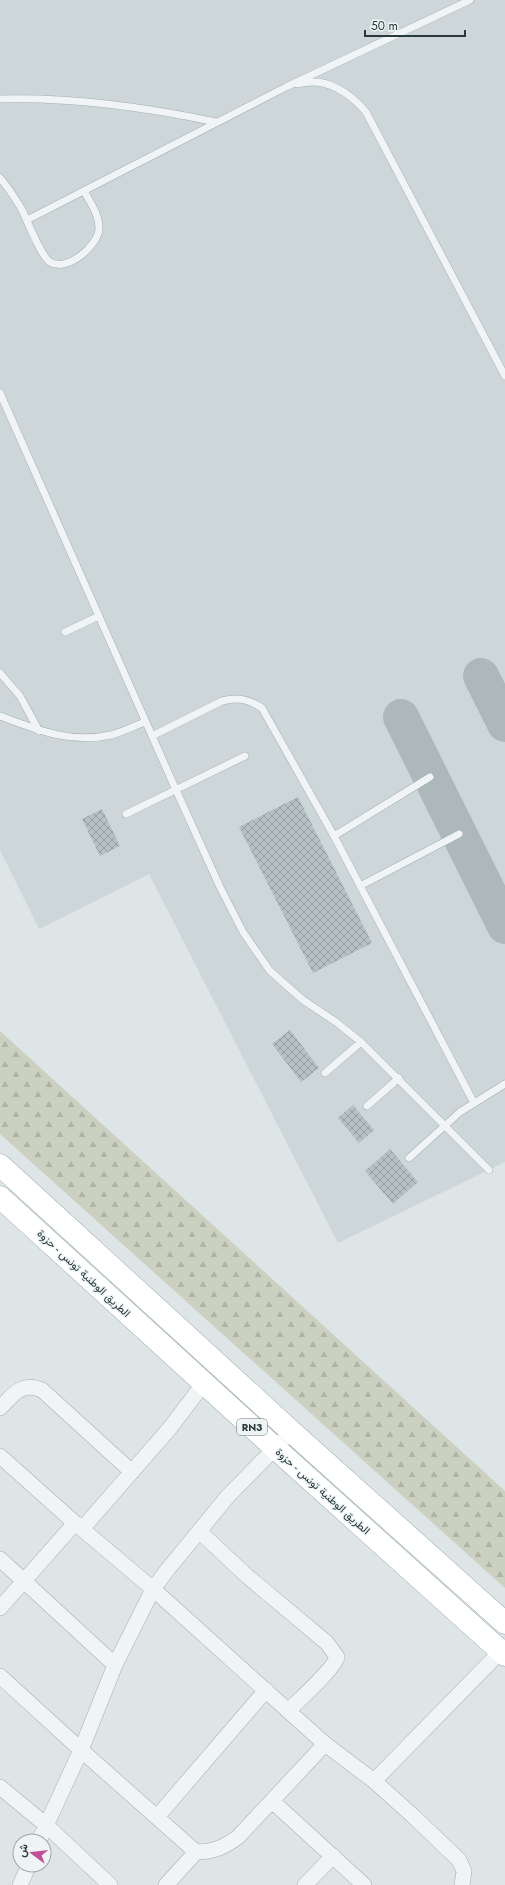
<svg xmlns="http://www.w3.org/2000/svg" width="505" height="1885" font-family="Jost,Vazirmatn,sans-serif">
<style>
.built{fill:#cdd6d8}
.forest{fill:url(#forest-firs)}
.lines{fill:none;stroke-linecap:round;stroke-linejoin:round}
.taxiway{stroke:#acb8ba;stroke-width:36}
.building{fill:url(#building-cross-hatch)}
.lane-casing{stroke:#a4aeb0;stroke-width:8}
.street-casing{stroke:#a4aeb0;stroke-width:16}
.primary-casing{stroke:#9fafb1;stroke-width:23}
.lane{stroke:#f1f4f5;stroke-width:7}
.street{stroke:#f1f4f5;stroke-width:15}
.primary{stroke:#fff;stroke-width:22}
.labels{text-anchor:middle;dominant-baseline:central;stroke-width:3;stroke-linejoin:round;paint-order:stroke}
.shield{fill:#eef4f4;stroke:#647173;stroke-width:1}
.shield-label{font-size:10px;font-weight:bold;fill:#29393c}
.street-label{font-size:11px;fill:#29393c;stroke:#eef4f4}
</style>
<defs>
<pattern id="forest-firs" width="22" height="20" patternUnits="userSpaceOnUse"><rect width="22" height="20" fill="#cbd0c0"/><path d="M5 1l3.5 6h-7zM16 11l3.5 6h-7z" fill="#aeb3a6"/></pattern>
<pattern id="building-cross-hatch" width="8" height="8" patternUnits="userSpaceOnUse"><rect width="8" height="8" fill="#b6c1c3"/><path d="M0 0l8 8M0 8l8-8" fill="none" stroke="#949ea0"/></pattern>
</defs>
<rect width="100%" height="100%" fill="#dee5e6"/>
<path class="built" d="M 0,0 L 505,0 L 505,1162 L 338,1243 L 149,874 L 39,929 L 0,850 Z"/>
<path class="forest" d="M 0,1031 L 505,1491 L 505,1588 L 0,1134 Z"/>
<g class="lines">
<path class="taxiway" d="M 481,676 L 505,724
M 401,717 L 505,926"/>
</g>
<path class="building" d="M 298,797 L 372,943 L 313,973 L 239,827 Z
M 102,809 L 120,846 L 100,856 L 82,819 Z
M 290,1030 L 319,1068 L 301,1082 L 272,1044 Z
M 353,1105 L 374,1130 L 359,1143 L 338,1118 Z
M 390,1149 L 418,1182 L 393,1204 L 365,1171 Z"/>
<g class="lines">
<defs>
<path id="lane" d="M 298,84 C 325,76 349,92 366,112 L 505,376
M 0,99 C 73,97 145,107 216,122
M 0,178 C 8,187 15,198 21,208 C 27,219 41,257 50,262 C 67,273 99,245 99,228 C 99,214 90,202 84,191
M 27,220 L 286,87 L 470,0
M 0,393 L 176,790 L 220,887 L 243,932 L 270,971 L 303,1000 L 336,1022 L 361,1042 L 489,1170
M 65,632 L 99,616
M 0,673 L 20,696 L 39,731
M 0,716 C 37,730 71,744 111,735 C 122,732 134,726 145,722
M 152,736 L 222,701 C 238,697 248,699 262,708 L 334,836 L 474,1103
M 126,814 L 245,756
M 334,836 L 430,777
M 360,886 L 459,834
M 325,1073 L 361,1042
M 367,1106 L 399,1078
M 409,1158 L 460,1112 L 505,1084"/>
<path id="street" d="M 0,1408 C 13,1395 22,1381 42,1390 L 132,1472
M 0,1456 L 75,1523 L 153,1589 L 325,1744 L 374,1781 L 413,1816 L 459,1860 L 464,1871 L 462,1885
M 82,1529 L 170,1428 L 204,1383
M 199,1531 L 247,1576 L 327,1643 L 337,1657 C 334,1669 299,1700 288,1711
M 0,1559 L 115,1665
M 0,1608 L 75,1523
M 0,1676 L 81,1750 L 196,1852 C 214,1852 224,1847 238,1837 L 325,1744
M 374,1781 L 505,1647
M 0,1787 L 46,1825 L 110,1885
M 272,1801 L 364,1885
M 157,1817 L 266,1690
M 39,1841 L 81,1750 L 115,1665 L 153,1589 L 168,1569 L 228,1496 L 282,1441
M 20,1885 L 29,1865
M 166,1885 L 196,1852
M 305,1885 L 333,1856"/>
<path id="primary" d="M 0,1165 L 292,1432 L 505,1623
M 0,1197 L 275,1448 L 505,1655"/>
</defs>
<use href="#lane" class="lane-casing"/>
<use href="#street" class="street-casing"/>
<use href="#primary" class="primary-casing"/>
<use href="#lane" class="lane"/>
<use href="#street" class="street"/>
<use href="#primary" class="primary"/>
</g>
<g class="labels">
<rect class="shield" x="237" y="1419" width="30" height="16" rx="3"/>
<g class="shield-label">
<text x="252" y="1427">RN3</text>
</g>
<g class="street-label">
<text transform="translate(84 1273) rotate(43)">الطريق الوطنية تونس - حزوة</text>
<text transform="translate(323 1491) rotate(42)">الطريق الوطنية تونس - حزوة</text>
</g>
</g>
<g transform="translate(32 1853) rotate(285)"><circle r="19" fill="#eef4f4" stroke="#9fa9aa"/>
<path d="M0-3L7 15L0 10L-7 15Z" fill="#c14e97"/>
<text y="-6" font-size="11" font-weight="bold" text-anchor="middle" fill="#29393c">ش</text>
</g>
<path d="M365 30v6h100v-6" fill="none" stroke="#29393c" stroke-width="2"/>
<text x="371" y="30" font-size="12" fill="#29393c" stroke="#eef4f4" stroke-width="3" paint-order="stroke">50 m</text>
</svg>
